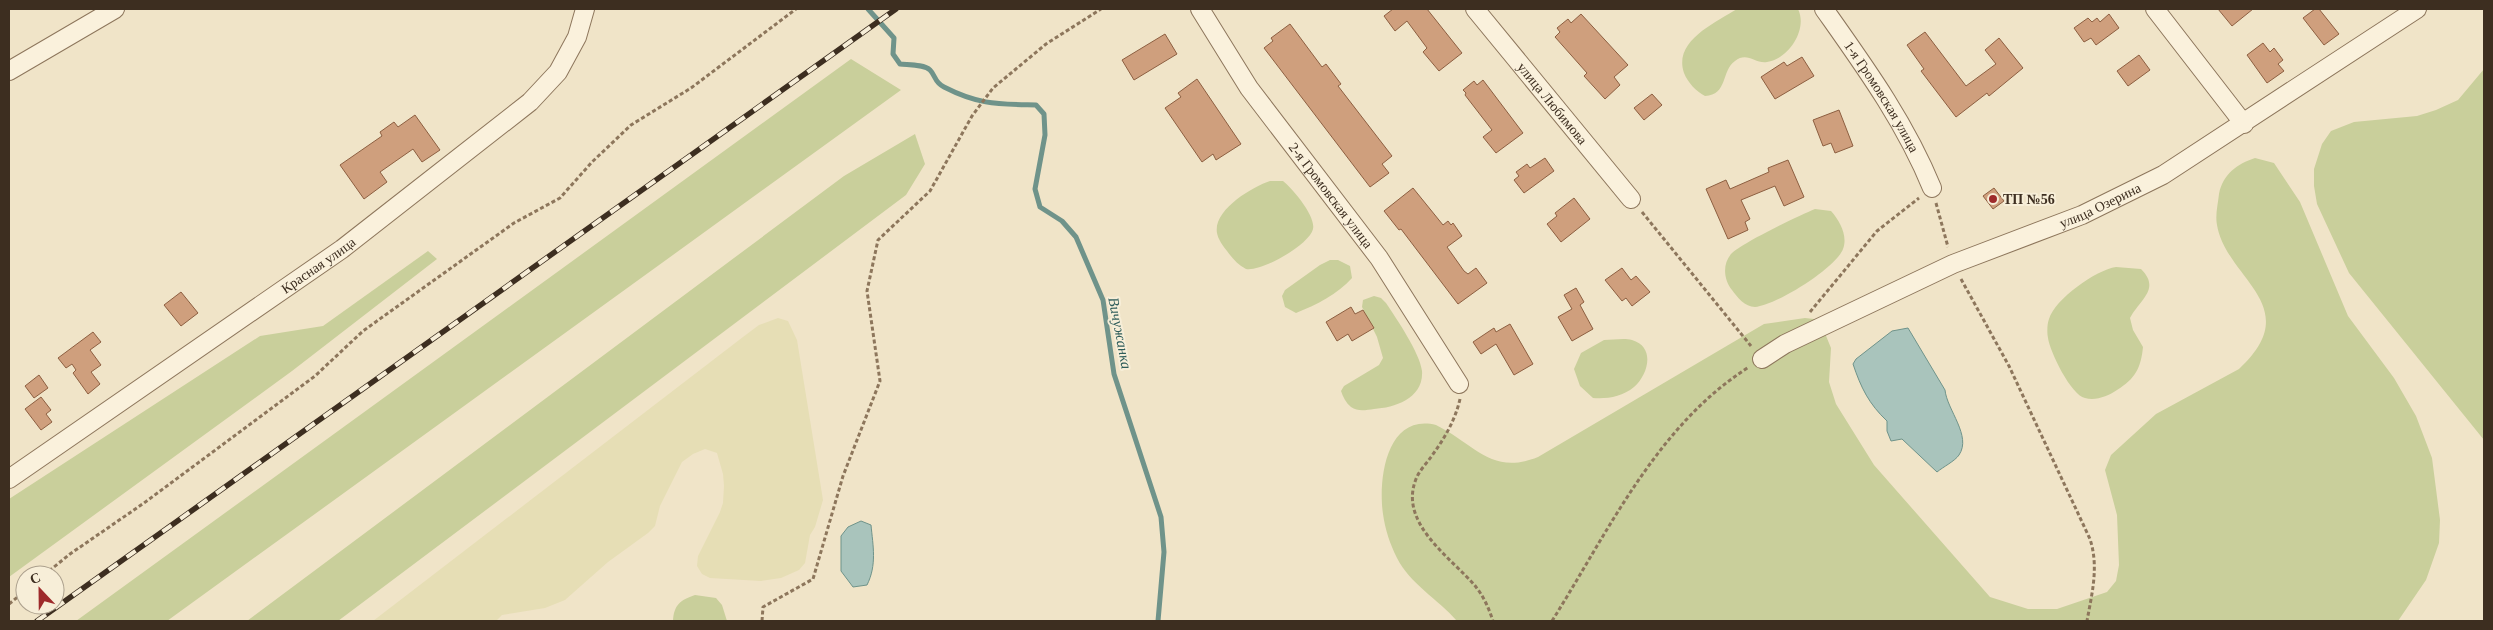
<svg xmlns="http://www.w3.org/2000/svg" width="2493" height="630" font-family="Georgia,serif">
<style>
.farmland{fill:#e6deb5}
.green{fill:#c9cf9b}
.water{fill:#a9c4bc;stroke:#6f938a}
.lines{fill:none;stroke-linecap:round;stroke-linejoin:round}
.stream{stroke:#6f938a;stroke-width:5}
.building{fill:#cf9f7d;stroke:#8d5f41}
.minor-casing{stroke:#8d765c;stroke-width:20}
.path{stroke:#8d765c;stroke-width:3;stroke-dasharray:4 2.5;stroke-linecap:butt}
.minor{stroke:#faf1dc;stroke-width:18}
.rail-casing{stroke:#3d2e20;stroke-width:5.5}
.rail{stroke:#f7eed8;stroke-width:4;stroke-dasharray:11;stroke-linecap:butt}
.poi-dot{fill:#9e2a2b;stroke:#f7eed8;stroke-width:2}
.labels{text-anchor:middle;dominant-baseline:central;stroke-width:4;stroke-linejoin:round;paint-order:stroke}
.street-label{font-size:14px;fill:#3d2e20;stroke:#f7eed8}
.poi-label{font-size:14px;font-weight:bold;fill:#3d2e20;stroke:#f7eed8;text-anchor:start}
.water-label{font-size:15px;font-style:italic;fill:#2f5d5a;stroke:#f7eed8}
</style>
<rect width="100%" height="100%" fill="#f0e4c8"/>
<path class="farmland" d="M 778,318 L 788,321 L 797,340 L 823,500 L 815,527 L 810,535 L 805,563 L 799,570 L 781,578 L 761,581 L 710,578 L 702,574 L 697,566 L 698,556 L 720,512 L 723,503 L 724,486 L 723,474 L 717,453 L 705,449 L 693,454 L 682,462 L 660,506 L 655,526 L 648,533 L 608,562 L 565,600 L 545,608 L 502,615 L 496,621 L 373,621 L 743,337 L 759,325 Z"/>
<path class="green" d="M 1737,9 L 1798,9 C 1808,29 1789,59 1767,62 C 1755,64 1747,51 1735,61 C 1721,71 1728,95 1705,96 C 1696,91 1688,83 1684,73 C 1673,41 1715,23 1737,9 Z
M 851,59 L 901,90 L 167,621 L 76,621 Z
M 2484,69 L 2484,440 L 2349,273 L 2317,204 L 2314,186 L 2314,169 L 2322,144 L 2331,131 L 2354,122 L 2417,116 L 2436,110 L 2458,100 Z
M 915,134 L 925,164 L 906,195 L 338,621 L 247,621 L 844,176 Z
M 2255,158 L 2274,163 L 2300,202 L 2348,316 L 2394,378 L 2416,416 L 2432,458 L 2440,520 L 2439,543 L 2426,580 L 2398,621 L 1457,621 C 1438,599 1410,584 1397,558 C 1390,544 1385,529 1383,514 C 1378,480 1386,413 1436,425 C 1475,444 1491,476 1538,457 L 1764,324 L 1805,318 L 1814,319 L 1822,326 L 1831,348 L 1829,382 L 1836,404 L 1874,465 L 1990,597 L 2028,609 L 2057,609 L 2107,592 L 2116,581 L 2119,565 L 2117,515 L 2105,470 L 2111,455 L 2156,414 L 2239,369 C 2307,306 2226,279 2217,225 C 2215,215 2218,204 2219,194 C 2223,174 2237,164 2255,158 Z
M 1270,181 L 1283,181 C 1292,188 1316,216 1313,229 C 1310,244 1262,272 1246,269 C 1238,265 1232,258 1227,251 C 1223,246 1218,239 1217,233 C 1213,210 1252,187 1270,181 Z
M 1815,209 L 1831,211 C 1840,221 1848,236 1843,249 C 1836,268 1775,306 1755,307 C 1745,307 1737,297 1732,290 C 1724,280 1722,265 1731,254 C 1742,243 1798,216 1815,209 Z
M 428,251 L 437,259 L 292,371 L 9,577 L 9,499 L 260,336 L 323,326 Z
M 1330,260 L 1338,260 L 1350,266 L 1352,278 C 1338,294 1316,305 1296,313 L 1285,307 L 1282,296 L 1285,290 L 1320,265 Z
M 2116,267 L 2141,269 C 2161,289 2140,299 2130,318 L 2133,330 L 2143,347 C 2141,368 2135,379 2117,390 C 2108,396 2096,401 2085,398 C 2071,395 2050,352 2048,338 C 2047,333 2047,324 2049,319 C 2055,299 2096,270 2116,267 Z
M 1374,296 L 1381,298 L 1386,303 C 1396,318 1420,353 1422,371 C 1424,398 1395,408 1374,409 C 1366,410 1358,412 1351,407 C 1346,403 1343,397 1341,391 L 1344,386 L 1379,365 L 1383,358 L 1377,337 L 1362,307 L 1363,300 Z
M 1604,340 C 1613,340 1624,338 1632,340 C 1656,347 1648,375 1634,387 C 1622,397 1607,399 1593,398 L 1580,386 L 1574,369 L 1581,353 Z
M 695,595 L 716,598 L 722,605 L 727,621 L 673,621 C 674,605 680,600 695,595 Z"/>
<path class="water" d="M 1908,328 L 1945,390 C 1947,410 1972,436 1959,455 C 1955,461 1943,467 1937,472 L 1902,439 L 1891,441 L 1887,431 L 1887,421 C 1869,404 1861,388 1853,364 L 1856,359 L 1892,331 Z
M 861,521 L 871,525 C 873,546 877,565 867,585 L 853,587 L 841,571 L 841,536 L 848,527 Z"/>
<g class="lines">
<path class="stream" d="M 868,9 L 894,38 L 893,54 L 900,64 C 907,65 924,64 930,70 C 936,76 934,82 944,87 C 979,105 998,104 1036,105 L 1044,114 L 1045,135 L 1035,189 L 1040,207 L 1062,221 L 1076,237 L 1103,300 L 1114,374 L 1161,517 L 1164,552 L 1158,621"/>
</g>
<path class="building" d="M 1393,9 L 1427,9 L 1462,53 L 1439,71 L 1423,52 L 1427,48 L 1407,21 L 1395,31 L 1384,16 Z
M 2218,9 L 2253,9 L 2232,26 Z
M 2315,9 L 2319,9 L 2339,34 L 2324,45 L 2303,18 Z
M 1581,14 L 1628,65 L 1614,77 L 1620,85 L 1605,99 L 1584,76 L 1587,73 L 1555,37 L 1560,32 L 1557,28 L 1568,19 L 1571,23 Z
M 2109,14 L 2119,28 L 2096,45 L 2091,38 L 2084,42 L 2074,28 L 2088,18 L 2092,22 L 2097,18 L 2100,22 Z
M 1290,24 L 1322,67 L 1326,64 L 1341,84 L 1338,86 L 1392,156 L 1382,164 L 1389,173 L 1370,187 L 1264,48 L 1273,41 L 1271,38 Z
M 1925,32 L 1966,86 L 1996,64 L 1985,50 L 1999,38 L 2023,68 L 1989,96 L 1987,93 L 1956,117 L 1921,71 L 1924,69 L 1907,45 Z
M 1165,34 L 1177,54 L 1134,80 L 1122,60 Z
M 2263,43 L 2270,52 L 2274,48 L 2283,60 L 2278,64 L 2284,71 L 2267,83 L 2247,55 Z
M 2139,55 L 2150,70 L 2128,86 L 2117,71 Z
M 1802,57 L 1814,76 L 1775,99 L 1761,77 L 1784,62 L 1787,66 Z
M 1197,79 L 1241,144 L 1216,160 L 1213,154 L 1202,162 L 1165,108 L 1181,97 L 1178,93 Z
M 1483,80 L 1523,133 L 1496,153 L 1483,137 L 1492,130 L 1465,95 L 1466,93 L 1463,90 L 1474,81 L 1477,85 Z
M 1652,94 L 1662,105 L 1644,120 L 1634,108 Z
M 1839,110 L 1853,146 L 1835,153 L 1831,143 L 1823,146 L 1813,120 Z
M 415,115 L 440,150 L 422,162 L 413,149 L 380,172 L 387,182 L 364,199 L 340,165 L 382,136 L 380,132 L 394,122 L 398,127 Z
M 1545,158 L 1554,171 L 1524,193 L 1514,180 L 1519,176 L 1516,172 L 1527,164 L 1530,168 Z
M 1788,160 L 1804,197 L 1784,206 L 1775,186 L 1741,200 L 1750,219 L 1745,222 L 1748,230 L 1728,239 L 1706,189 L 1726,180 L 1730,189 L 1769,172 L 1768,168 Z
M 1413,188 L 1443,225 L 1448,221 L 1451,225 L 1453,223 L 1462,236 L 1447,247 L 1464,271 L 1468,274 L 1476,268 L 1487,283 L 1458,304 L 1401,229 L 1399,230 L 1384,211 Z
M 1994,188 L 2004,201 L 1993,209 L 1983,196 Z
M 1574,198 L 1590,219 L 1561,242 L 1547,224 L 1557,216 L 1555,213 Z
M 1622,268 L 1631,280 L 1636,276 L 1650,292 L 1632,306 L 1626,298 L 1622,301 L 1605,280 Z
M 1576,288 L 1584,302 L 1580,305 L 1593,329 L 1572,341 L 1558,317 L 1572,309 L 1564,295 Z
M 181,292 L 198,313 L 181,326 L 164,305 Z
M 1351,307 L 1355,314 L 1363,310 L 1374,328 L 1352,341 L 1348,334 L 1337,341 L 1326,322 Z
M 1510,324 L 1533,364 L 1514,375 L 1496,344 L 1481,354 L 1473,342 L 1494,328 L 1496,332 Z
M 93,332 L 101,342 L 90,350 L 101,365 L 91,372 L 100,384 L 88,394 L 73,373 L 76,370 L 72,364 L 66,368 L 58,358 Z
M 39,375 L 48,388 L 34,398 L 25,386 Z
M 41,397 L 51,410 L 46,414 L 52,422 L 41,430 L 25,409 Z"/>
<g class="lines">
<defs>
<g id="minor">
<path id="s1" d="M 1200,9 L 1249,88 L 1379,258 L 1459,384"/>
<path id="s2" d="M 1475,9 L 1631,199"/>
<path id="s3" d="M 1824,9 C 1865,67 1905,122 1932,188"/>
<path d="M 2155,9 L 2244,124"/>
<path d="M 9,71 L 115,9"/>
<path id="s4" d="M 1762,359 L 1785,344 L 1953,264 L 2082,215 L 2163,175 L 2417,9"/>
<path id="s5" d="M 9,479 L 342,249 L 530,102 L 558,72 L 577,37 L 585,9"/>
</g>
</defs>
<use href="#minor" class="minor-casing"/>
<path class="path" d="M 1936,203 L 1948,247
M 1642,212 L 1751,346
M 1961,279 L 2009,366 L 2090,539 C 2099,567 2092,593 2087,621
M 1810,312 L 1877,231 L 1919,198
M 1460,399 C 1455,421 1444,439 1431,457 C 1426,464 1419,471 1416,479 C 1398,524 1452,558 1476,587 C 1484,597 1489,609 1493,621
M 44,575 L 70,554 L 144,503 L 315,376 L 363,331 L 514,223 L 560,198 L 592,162 L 631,125 L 691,88 L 796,9
M 9,604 L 25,591
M 762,621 L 763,607 L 813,579 L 843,476 L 880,381 L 867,291 L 878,240 L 930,191 L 972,116 L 993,88 L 1046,44 L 1101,9
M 1552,621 C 1608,532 1657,425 1749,367"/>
<use href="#minor" class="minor"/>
<defs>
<path id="rail" d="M 37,621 L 896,9"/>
</defs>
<use href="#rail" class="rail-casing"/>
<use href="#rail" class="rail"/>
</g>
<circle class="poi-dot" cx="1993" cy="199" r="5"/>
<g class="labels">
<g class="street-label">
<text stroke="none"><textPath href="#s3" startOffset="105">1-я Громовская улица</textPath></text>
<text stroke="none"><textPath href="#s2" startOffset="122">улица Любимова</textPath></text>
<text stroke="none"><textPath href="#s1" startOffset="228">2-я Громовская улица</textPath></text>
<text stroke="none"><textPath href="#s4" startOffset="372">улица Озерина</textPath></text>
<text stroke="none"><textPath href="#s5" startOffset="376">Красная улица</textPath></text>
</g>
<g class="poi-label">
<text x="2003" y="199">ТП №56</text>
</g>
<g class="water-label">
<text transform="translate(1120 333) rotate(79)">Вичужанка</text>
</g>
</g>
<rect width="2493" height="630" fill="none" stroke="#3d2e20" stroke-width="20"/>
<g transform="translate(40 590) rotate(338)"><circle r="24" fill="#f7eed8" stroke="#ada18e"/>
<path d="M0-4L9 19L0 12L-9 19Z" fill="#9e2a2b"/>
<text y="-8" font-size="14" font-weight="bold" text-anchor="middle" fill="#3d2e20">С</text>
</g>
</svg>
